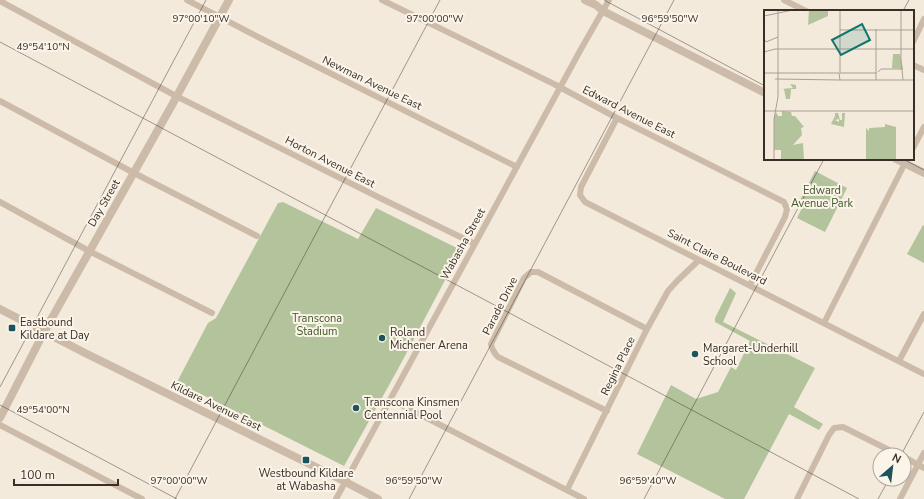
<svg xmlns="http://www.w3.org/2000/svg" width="924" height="499" font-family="'Nunito Sans',sans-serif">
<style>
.green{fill:#b3c39c}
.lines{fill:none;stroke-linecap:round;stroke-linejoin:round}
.minor{stroke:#ccbba8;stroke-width:6}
.tertiary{stroke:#ccbba8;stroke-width:8}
.ticks{fill:none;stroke:#392f28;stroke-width:1;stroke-opacity:0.45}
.poi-dot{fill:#1c535c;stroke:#fbf4e9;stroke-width:1.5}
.labels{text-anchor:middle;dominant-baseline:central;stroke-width:4;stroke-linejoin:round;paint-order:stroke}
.street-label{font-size:11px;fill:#392f28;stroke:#fbf4e9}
.park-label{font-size:11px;fill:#44582b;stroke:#fbf4e9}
.poi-label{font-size:11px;fill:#392f28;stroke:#fbf4e9;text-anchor:start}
.inset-road{fill:none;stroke:#a99f94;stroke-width:1}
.view{fill:#0f766e;fill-opacity:0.15;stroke:#0f766e;stroke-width:2}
.inset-edge{fill:none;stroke:#392f28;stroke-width:2}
.ticks-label{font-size:10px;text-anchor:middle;fill:#392f28;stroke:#fbf4e9;stroke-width:4;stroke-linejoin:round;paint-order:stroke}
</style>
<rect width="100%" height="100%" fill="#f3eadc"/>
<path class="green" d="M 815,171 L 847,188 L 825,232 L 797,218 L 805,202 L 800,200 Z
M 283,202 L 358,239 L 376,208 L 461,250 L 398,369 L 344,466 L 177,382 L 208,323 L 216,318 L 278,203 Z
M 923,225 L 924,226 L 924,263 L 907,254 Z
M 730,288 L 736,293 L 723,322 L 815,368 L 794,407 L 823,424 L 819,430 L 789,414 L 744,499 L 725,499 L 637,454 L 671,385 L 696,399 L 718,392 L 731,367 L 736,370 L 750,341 L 715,322 L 715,318 Z"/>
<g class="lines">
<path class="minor" d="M 187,0 L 258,37 L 517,167
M 382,0 L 554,84 L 617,118 L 784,202 L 787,209 L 785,217 L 750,285
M 784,0 L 806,11
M 0,1 L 176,96 L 378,197 L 475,244
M 913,42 L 924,19
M 913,65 L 924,70
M 0,101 L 134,173 L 257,236
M 617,118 L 581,187 L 580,195 L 585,202 L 924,374
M 913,148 L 924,127
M 0,202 L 89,251 L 212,313
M 824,323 L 907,159
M 899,361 L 924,314
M 390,399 L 584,499
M 607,411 L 498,357 C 494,353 492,350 491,344 L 524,278 L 531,272 L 538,272 L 647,329
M 0,425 L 142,499
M 904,457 L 924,468
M 567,490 L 647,329 L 668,291 L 677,281 L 699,260
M 336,499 L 581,49 L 609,0
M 797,499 L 829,435 L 834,428 L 843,427 L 899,455
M 900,499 L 924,453"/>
<path class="tertiary" d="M 585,0 L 596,5 L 603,11 L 765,93
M 896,159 L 924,173
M 0,309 L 85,353 L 338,478 L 378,499
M 0,418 L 44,332 L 172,105 L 229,0"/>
</g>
<path class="ticks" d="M 604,0 L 765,86M 903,11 L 909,0M 0,42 L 859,499M 903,159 L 924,170M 0,387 L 206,0M 0,405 L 177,499M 901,455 L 924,412M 175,499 L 440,0M 409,499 L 674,0M 644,499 L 824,159M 878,499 L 889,479"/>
<g class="poi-dot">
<rect x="8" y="324" width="8" height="8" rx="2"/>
<circle cx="382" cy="338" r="4"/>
<circle cx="695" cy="354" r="4"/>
<circle cx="356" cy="408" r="4"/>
<rect x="302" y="456" width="8" height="8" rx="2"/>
</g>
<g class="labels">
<g class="street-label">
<text transform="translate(372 83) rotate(26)">Newman Avenue East</text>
<text transform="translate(629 112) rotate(27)">Edward Avenue East</text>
<text transform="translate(330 162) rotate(27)">Horton Avenue East</text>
<text transform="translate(104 203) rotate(-60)">Day Street</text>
<text transform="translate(463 244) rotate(-61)">Wabasha Street</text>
<text transform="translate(717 257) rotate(27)">Saint Claire Boulevard</text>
<text transform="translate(500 306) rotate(-63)">Parade Drive</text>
<text transform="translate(618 366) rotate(-64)">Regina Place</text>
<text transform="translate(216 406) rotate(26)">Kildare Avenue East</text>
</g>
<g class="park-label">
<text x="822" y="190">Edward<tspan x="822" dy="13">Avenue Park</tspan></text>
<text x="317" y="318">Transcona<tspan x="317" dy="13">Stadium</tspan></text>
</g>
<g class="poi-label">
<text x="20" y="322">Eastbound<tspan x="20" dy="13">Kildare at Day</tspan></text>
<text x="390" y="332">Roland<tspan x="390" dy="13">Michener Arena</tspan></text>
<text x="703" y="348">Margaret-Underhill<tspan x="703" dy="13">School</tspan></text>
<text x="364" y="402">Transcona Kinsmen<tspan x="364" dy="13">Centennial Pool</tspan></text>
<text x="306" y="473" text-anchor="middle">Westbound Kildare<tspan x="306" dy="13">at Wabasha</tspan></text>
</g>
</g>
<g transform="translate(764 10)">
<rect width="150" height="150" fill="#f3eadc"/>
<path d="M 45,0 L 64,0 L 64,6 L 44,15 ZM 129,44 L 136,44 L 139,59 L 128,58 ZM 26,74 L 32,75 L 32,79 L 27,79 L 26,89 L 22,89 L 20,79 L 17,79 L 29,78 ZM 18,101 L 27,102 L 28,106 L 31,106 L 40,117 L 37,118 L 38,125 L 29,135 L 39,133 L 40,150 L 17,150 L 17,140 L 10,140 L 10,107 L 12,102 L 14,106 L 18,106 ZM 71,103 L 74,103 L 76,110 L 78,110 L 78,103 L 81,103 L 80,117 L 67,114 L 71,106 L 71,110 L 75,112 L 75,109 L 71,110 ZM 121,114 L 132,117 L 132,150 L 102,150 L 102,118 L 105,121 L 105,118 L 121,117 Z" fill="#b3c39c"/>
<path class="inset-road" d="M 76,0 L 76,63 L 113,63M 137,0 L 137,50 L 139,70M 0,6 L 29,0M 112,19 L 112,70M 76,20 L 150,20M 0,29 L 2,32 L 14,27M 0,42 L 11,39 L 150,39M 114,62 L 117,59 L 139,59M 0,63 L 75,63M 75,63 L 76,70 L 150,70M 11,69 L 76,70M 0,101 L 150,101M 10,150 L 10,109 L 14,87 L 14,0"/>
<path class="view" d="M 98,14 L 106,30 L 77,45 L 68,30 Z"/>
<rect width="150" height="150" class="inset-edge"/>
</g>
<g class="ticks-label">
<text x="201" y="22">97°00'10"W</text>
<text x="435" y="22">97°00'00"W</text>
<text x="670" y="22">96°59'50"W</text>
<text x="43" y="50">49°54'10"N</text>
<text x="43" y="413">49°54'00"N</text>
<text x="179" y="484">97°00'00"W</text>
<text x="414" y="484">96°59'50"W</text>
<text x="648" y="484">96°59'40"W</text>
</g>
<g transform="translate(892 467) rotate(28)"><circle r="19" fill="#fbf4e9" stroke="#ada59c"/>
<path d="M0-3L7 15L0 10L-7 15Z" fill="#1c535c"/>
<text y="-6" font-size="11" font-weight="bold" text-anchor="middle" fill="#392f28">N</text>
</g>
<path d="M14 479v6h104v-6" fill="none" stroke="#392f28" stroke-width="2"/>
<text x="20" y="479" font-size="12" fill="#392f28" stroke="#fbf4e9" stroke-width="3" paint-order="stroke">100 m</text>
</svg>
